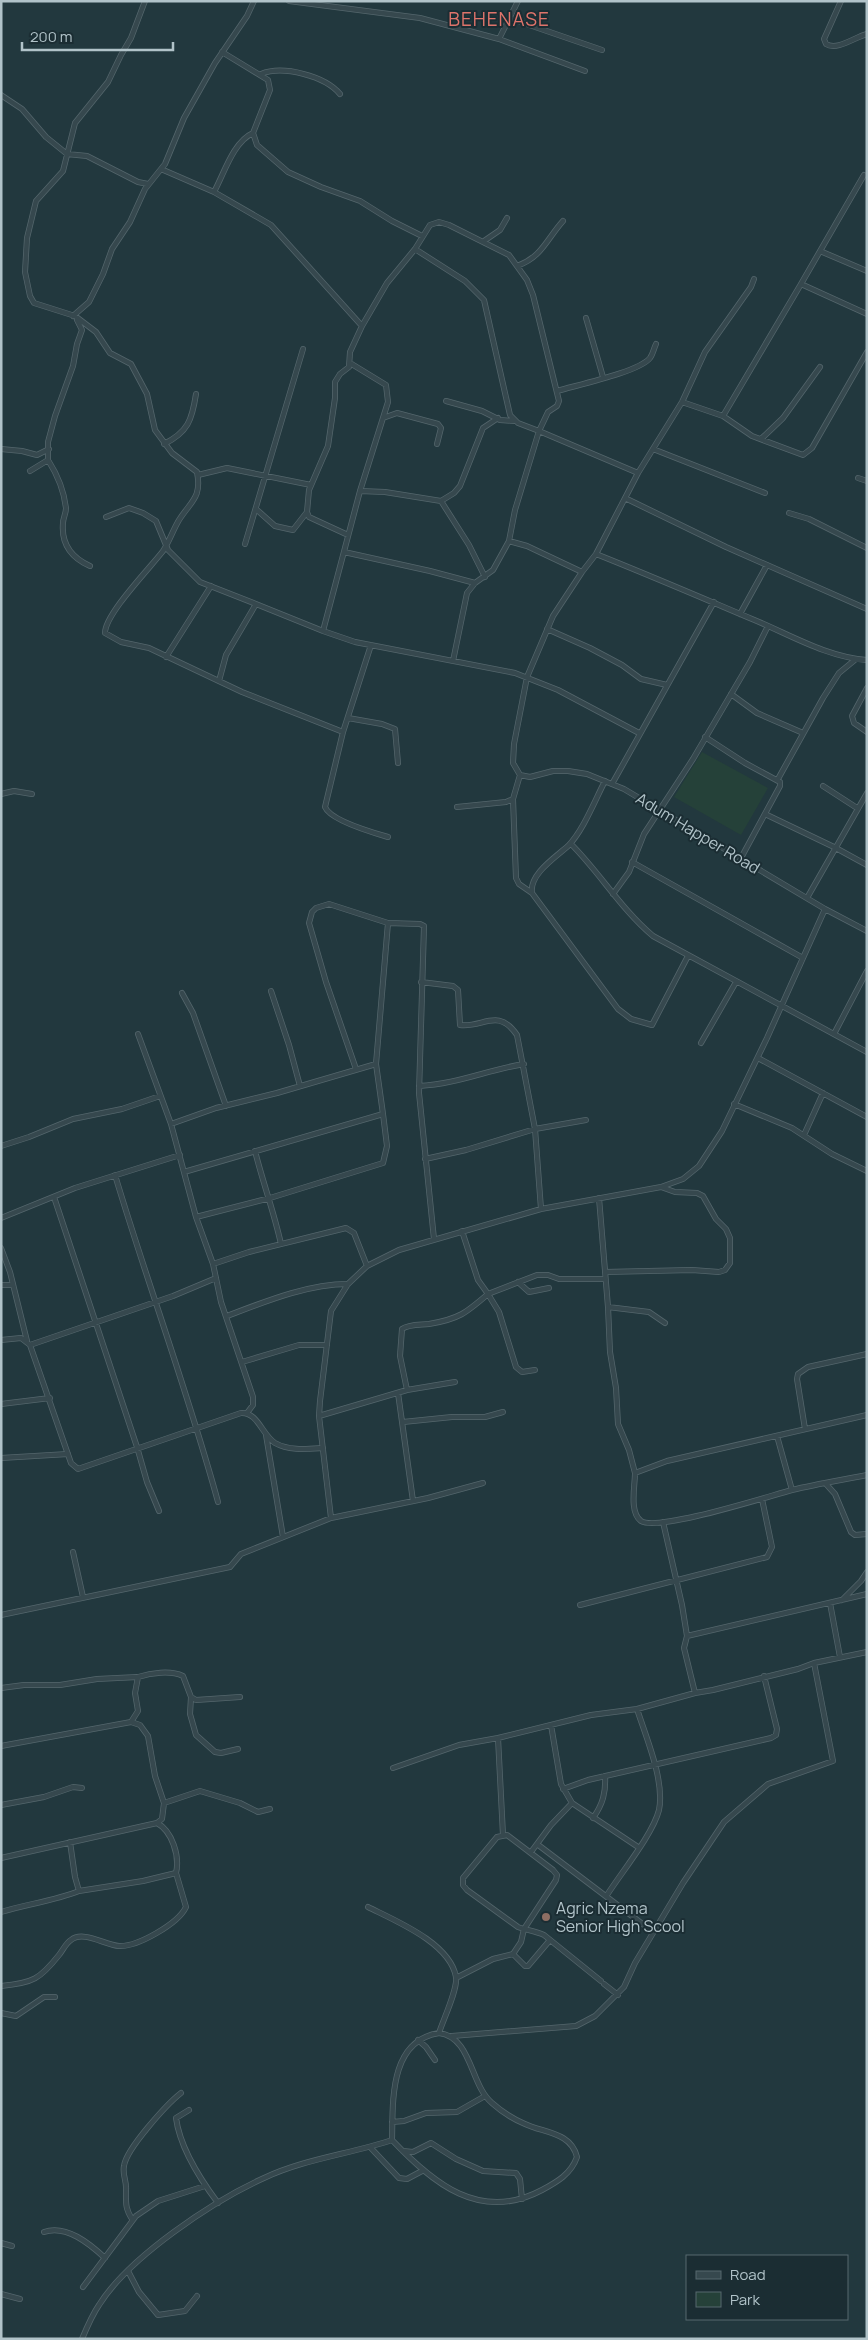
<svg xmlns="http://www.w3.org/2000/svg" width="868" height="2340" font-family="Manrope,sans-serif">
<style>
.green{fill:#254139}
.lines{fill:none;stroke-linecap:round;stroke-linejoin:round}
.minor-casing{stroke:#54666c;stroke-width:6}
.minor{stroke:#36484e;stroke-width:4.5}
.education-dot{fill:#8d6e63;stroke:#1b2d33;stroke-width:2}
.labels{text-anchor:middle;dominant-baseline:central;stroke-width:4;stroke-linejoin:round;paint-order:stroke}
.street-label{font-size:16px;fill:#b1c3c9;stroke:#1b2d33}
.poi-label{font-size:16px;fill:#b1c3c9;stroke:#1b2d33;text-anchor:start}
.quarter-label{font-size:19px;letter-spacing:1px;fill:#df746b;stroke:#1b2d33}
</style>
<rect width="100%" height="100%" fill="#22383e"/>
<path class="green" d="M 702,752 L 768,788 L 741,835 L 674,797 Z"/>
<g class="lines">
<defs>
<path id="minor" d="M 145,1 L 131,38 L 121,55 L 108,82 L 75,123 L 63,171 L 36,201 L 27,238 L 25,272 L 30,296 L 34,303 L 75,316 L 96,332 L 110,353 L 131,364 L 147,394 L 155,430 L 172,453 L 197,472 C 202,498 191,501 179,520 C 173,530 169,542 163,551 C 150,568 105,614 105,633 L 121,642 L 149,648 L 242,692 L 343,732
M 289,1 L 420,18 L 499,39 L 585,71
M 841,1 L 824,39 L 826,44 C 837,51 855,37 867,34
M 509,18 L 602,50
M 499,39 L 518,1
M 222,52 L 268,80 L 270,90 L 253,133 L 257,145 L 288,172 L 321,187 L 360,201 L 392,221 L 422,236
M 261,74 C 283,65 325,76 340,94
M 1,95 L 22,109 L 46,137 L 67,154 L 87,156 L 138,182 L 148,184
M 161,169 L 214,192 L 271,225 L 362,326
M 214,192 C 224,174 233,142 253,133
M 484,241 L 500,230 L 507,218
M 415,249 L 465,281 L 484,300 L 510,415 L 518,423 L 539,431 L 515,510 L 509,541 L 493,570 L 475,583 L 467,593 L 453,661
M 820,251 L 867,271
M 517,266 C 542,257 546,240 563,221
M 801,284 L 864,175
M 73,316 L 89,302 L 103,274 L 112,249 L 130,222 L 145,189 L 165,164 L 184,118 L 215,63 L 247,16 L 254,1
M 586,318 L 603,377
M 350,363 L 386,385 L 388,402 L 360,491 L 323,631 L 355,642 L 515,673 L 558,690 L 639,733
M 557,391 C 577,385 639,372 650,358 C 653,354 654,348 656,344
M 446,401 L 482,411 L 500,420 L 514,421
M 682,402 L 723,416 L 752,436 L 803,455 L 812,448 L 867,352
M 723,416 L 801,284 L 867,314
M 383,418 L 397,413 L 438,424 L 441,428 L 437,444
M 761,439 L 783,418 L 820,367
M 164,444 C 188,432 192,420 196,394
M 1,449 L 22,451 L 37,455 L 49,449
M 653,449 L 765,493
M 48,460 C 57,474 64,491 66,508 C 66,514 63,518 63,523 C 61,545 72,558 90,566
M 30,471 L 48,460 L 48,442 L 55,416 L 73,366 L 77,344 L 82,330 L 77,320
M 638,473 L 682,402 L 705,352 L 751,287 L 754,279
M 198,475 L 227,468 L 311,485
M 858,478 L 867,481
M 360,491 L 385,492 L 441,501 L 454,493 L 460,486 L 483,428 L 498,418
M 627,499 L 726,547 L 867,609
M 441,501 L 469,545 L 485,577
M 256,509 L 275,526 L 293,530 L 307,512 L 309,490 L 328,446 L 335,398 L 335,382 L 340,374 L 349,367 L 350,352 L 362,326 L 387,283 L 415,249 L 430,225 L 439,222 L 449,225 L 509,255 L 527,280 L 533,295 L 559,401 L 557,406 L 548,412 L 539,431 L 638,473 L 596,554 L 582,572 L 553,616 L 527,677 L 514,744 L 513,763 L 520,775
M 307,512 L 309,517 L 348,535
M 789,513 L 809,519 L 867,548
M 106,517 L 129,508 L 143,513 L 156,521 L 168,550 L 200,582 L 256,604
M 509,541 L 527,546 L 582,572
M 245,544 L 303,349
M 344,552 L 430,571 L 475,583
M 596,554 C 649,575 700,597 752,619 C 789,634 826,657 867,660
M 740,614 L 767,565
M 547,629 L 590,648 L 622,665 L 641,679 L 667,685
M 371,645 L 343,732 L 325,807 C 330,820 374,833 388,837
M 166,657 L 211,586
M 219,681 L 226,655 L 256,604 L 323,631
M 867,688 L 852,716 L 854,723 L 867,732
M 731,694 L 757,713 L 803,733
M 348,718 L 382,724 L 395,729 L 398,763
M 705,737 L 745,763 L 780,782 L 780,786 L 741,858
M 520,775 L 530,777 L 553,771 L 568,771 L 587,774 L 624,789 L 825,909 L 867,931
M 778,779 L 823,698 L 839,673 L 856,659
M 605,781 C 595,800 583,831 568,846 C 556,857 529,874 532,893 L 618,1009 L 631,1019 L 652,1025 L 688,956
M 612,784 L 714,602
M 823,786 L 857,808
M 1,794 L 14,791 L 32,794
M 513,799 L 516,878 L 519,884 L 532,893
M 457,807 L 506,802 L 513,799 L 520,775
M 765,814 L 834,847 L 867,865
M 571,844 C 600,873 621,909 653,936 L 867,1052
M 632,862 L 803,958
M 613,894 L 629,872 L 644,834 L 693,759 L 750,662 L 768,626
M 807,898 L 867,793
M 421,982 L 453,986 L 458,990 L 460,1025 C 483,1028 498,1007 517,1035 L 535,1129 L 541,1209
M 271,991 L 289,1045 L 300,1086
M 182,993 L 193,1013 L 226,1106
M 138,1034 L 171,1124 L 196,1217 L 213,1264 L 221,1302 L 253,1397 L 253,1405 L 247,1413
M 834,1034 L 867,971
M 701,1043 L 736,982
M 758,1058 L 867,1117
M 356,1069 L 326,982 L 309,923 L 312,912 L 316,908 L 329,904 L 388,923 L 420,924 L 424,926 L 419,1093 L 434,1239
M 419,1086 C 457,1084 487,1070 524,1064
M 734,1104 L 792,1128 L 832,1154 L 867,1171
M 171,1124 L 216,1108 L 277,1093 L 376,1064
M 804,1135 L 823,1093
M 1,1146 L 29,1137 L 73,1119 L 122,1109 L 160,1096
M 255,1151 C 263,1183 274,1212 281,1244
M 425,1159 L 466,1150 L 535,1129 L 586,1120
M 184,1172 L 383,1114 L 376,1064 L 388,923
M 115,1175 C 148,1285 188,1392 218,1502
M 54,1197 L 137,1447 L 147,1482 L 159,1511
M 599,1198 L 608,1307 L 649,1312 L 665,1323
M 196,1217 L 270,1198 L 383,1163 L 387,1146 L 383,1114
M 1,1218 L 75,1188 L 180,1155
M 1,1248 L 10,1272 L 27,1341
M 213,1264 L 249,1252 L 346,1228 L 354,1233 L 367,1266
M 605,1272 L 692,1270 L 719,1272 L 725,1270 L 730,1263 L 730,1238 L 726,1229 L 716,1219 L 703,1196 L 697,1193 L 675,1192 L 661,1187
M 518,1282 L 529,1292 L 549,1288
M 1,1285 L 13,1285
M 608,1307 L 610,1352 L 616,1388 L 618,1424 L 629,1450 L 635,1473
M 227,1316 C 264,1302 307,1284 348,1284
M 1,1340 L 21,1338 L 30,1345 L 71,1463 L 78,1469 L 241,1413 C 258,1412 262,1435 275,1443 C 289,1451 307,1449 323,1448
M 30,1345 L 173,1296 L 216,1278
M 242,1362 L 299,1345 L 327,1345
M 535,1370 L 522,1372 L 516,1367 L 499,1312 L 488,1294 L 537,1275 L 548,1275 L 559,1279 L 605,1279
M 407,1390 L 400,1356 L 402,1329 C 409,1324 420,1325 429,1324 C 459,1319 466,1313 488,1294 L 478,1280 L 462,1231
M 398,1393 L 413,1501
M 1,1404 L 50,1398
M 867,1415 L 667,1461 L 635,1473 C 635,1486 629,1512 641,1521 C 657,1532 769,1496 792,1490 C 817,1484 842,1480 867,1475
M 319,1416 L 407,1390 L 455,1382
M 403,1422 L 452,1417 L 485,1417 L 503,1412
M 805,1429 L 797,1379 L 798,1374 L 808,1367 L 867,1354
M 266,1435 L 283,1537
M 777,1436 L 792,1490
M 1,1458 L 68,1454
M 826,1484 L 835,1494 L 851,1532 L 855,1535 L 867,1534
M 331,1518 L 319,1416 L 320,1401 L 331,1311 L 348,1284 L 367,1266 L 399,1250 L 541,1209 L 661,1187 L 683,1179 L 699,1166 L 722,1131 L 767,1038 L 825,909
M 663,1522 L 682,1605 L 687,1636 L 867,1594
M 73,1552 L 83,1597
M 842,1600 L 861,1581 L 867,1572
M 830,1603 L 840,1657
M 580,1605 L 767,1557 L 772,1547 L 762,1499
M 1,1615 L 230,1567 L 241,1554 L 331,1518 L 428,1498 L 483,1483
M 687,1636 L 684,1648 L 695,1693
M 1,1688 L 24,1685 L 60,1685 L 97,1679 L 138,1677
M 191,1697 L 190,1714 L 196,1735 L 215,1752 L 221,1753 L 238,1749
M 551,1725 L 561,1784 L 572,1803 L 638,1847
M 498,1738 L 503,1835
M 1,1746 L 131,1722 L 138,1711 L 135,1693 L 138,1677 C 151,1673 170,1670 183,1676 L 191,1697 L 196,1700 L 240,1697
M 393,1768 L 459,1745 L 498,1738 L 591,1715 L 637,1709 L 695,1693 L 713,1690 L 798,1669 L 814,1663 L 867,1652
M 563,1789 L 588,1780 L 771,1738 L 776,1735 L 777,1729 L 764,1676
M 164,1803 L 200,1791 L 240,1803 L 258,1812 L 270,1809
M 1,1805 L 44,1797 L 73,1787 L 82,1788
M 593,1818 C 603,1804 606,1792 605,1776
M 537,1844 L 653,1932
M 531,1852 L 551,1825 L 572,1803
M 1,1858 L 157,1823 L 162,1819 L 164,1803 L 155,1776 L 148,1736 L 140,1725 L 131,1722
M 79,1891 L 143,1881 L 176,1873 C 180,1856 172,1831 157,1823
M 607,1895 C 621,1873 653,1834 659,1810 C 665,1781 646,1737 637,1709
M 368,1907 C 396,1921 450,1943 456,1977 C 458,1989 443,2020 439,2033
M 1,1912 C 27,1904 54,1901 79,1891 L 75,1877 L 70,1842
M 513,1954 L 525,1966 L 528,1966 L 550,1940
M 456,1978 L 493,1959 L 513,1954 L 521,1942 L 524,1929 L 556,1880 L 557,1875 L 553,1870 L 507,1835 L 497,1837 L 463,1878 L 463,1885 L 467,1890 L 518,1927 C 526,1930 535,1931 544,1935 L 601,1981
M 604,1984 L 618,1995
M 1,1986 C 33,1983 40,1979 59,1955 C 63,1950 66,1943 71,1940 C 83,1930 105,1945 119,1946 C 137,1947 178,1924 186,1907 L 176,1873
M 1,2013 L 16,2016 L 44,1997 L 55,1997
M 439,2033 C 472,2037 470,2085 492,2103 C 502,2112 513,2119 525,2124 C 544,2133 571,2132 577,2157 C 571,2174 557,2182 542,2190 C 480,2223 433,2183 392,2140 C 393,2101 389,2041 439,2033 Z
M 452,2036 L 576,2026 L 595,2016 L 624,1987 L 635,1963 L 683,1883 L 724,1822 L 768,1784 L 833,1761 L 814,1663
M 418,2040 L 426,2047 L 435,2060
M 189,2110 L 176,2118 C 180,2148 200,2179 218,2203
M 392,2122 L 404,2121 L 426,2113 L 457,2112 L 485,2096
M 370,2147 L 399,2178 L 407,2179 L 422,2171
M 403,2151 L 413,2152 L 431,2143 L 456,2159 L 483,2171 L 516,2173 L 520,2179 L 522,2199
M 132,2219 C 125,2208 126,2203 126,2190 C 127,2182 122,2174 124,2166 C 126,2149 167,2104 181,2093
M 44,2232 C 66,2224 90,2244 105,2258
M 1,2243 L 12,2246
M 128,2271 L 139,2292 L 158,2315 L 185,2311 L 197,2296
M 83,2287 L 136,2216 L 158,2201 L 205,2186
M 1,2294 L 20,2299
M 82,2339 C 87,2327 92,2315 99,2305 C 129,2257 213,2201 264,2178 C 304,2159 350,2154 392,2140"/>
</defs>
<use href="#minor" class="minor-casing"/>
<use href="#minor" class="minor"/>
</g>
<circle class="education-dot" cx="546" cy="1917" r="5"/>
<g class="labels">
<g class="street-label">
<text transform="translate(698 833) rotate(31)">Adum Happer Road</text>
</g>
<g class="poi-label">
<text x="556" y="1908">Agric Nzema<tspan x="556" dy="18">Senior High Scool</tspan></text>
</g>
<g class="quarter-label">
<text x="499" y="19">BEHENASE</text>
</g>
</g>
<rect width="868" height="2340" fill="none" stroke="#b1c3c9" stroke-width="5"/>
<rect x="686" y="2255" width="162" height="65" fill="#1b2d33" stroke="#57696f"/>
<rect x="696" y="2271" width="25" height="8" fill="#36484e" stroke="#57696f"/>
<text x="730" y="2280" font-size="15" fill="#b1c3c9">Road</text>
<rect x="696" y="2292" width="25" height="15" fill="#254139" stroke="#57696f"/>
<text x="730" y="2305" font-size="15" fill="#b1c3c9">Park</text>
<path d="M22 42v8h151v-8" fill="none" stroke="#b1c3c9" stroke-width="2.5"/>
<text x="30" y="42" font-size="15" fill="#b1c3c9" stroke="#1b2d33" stroke-width="4" paint-order="stroke">200 m</text>
</svg>
